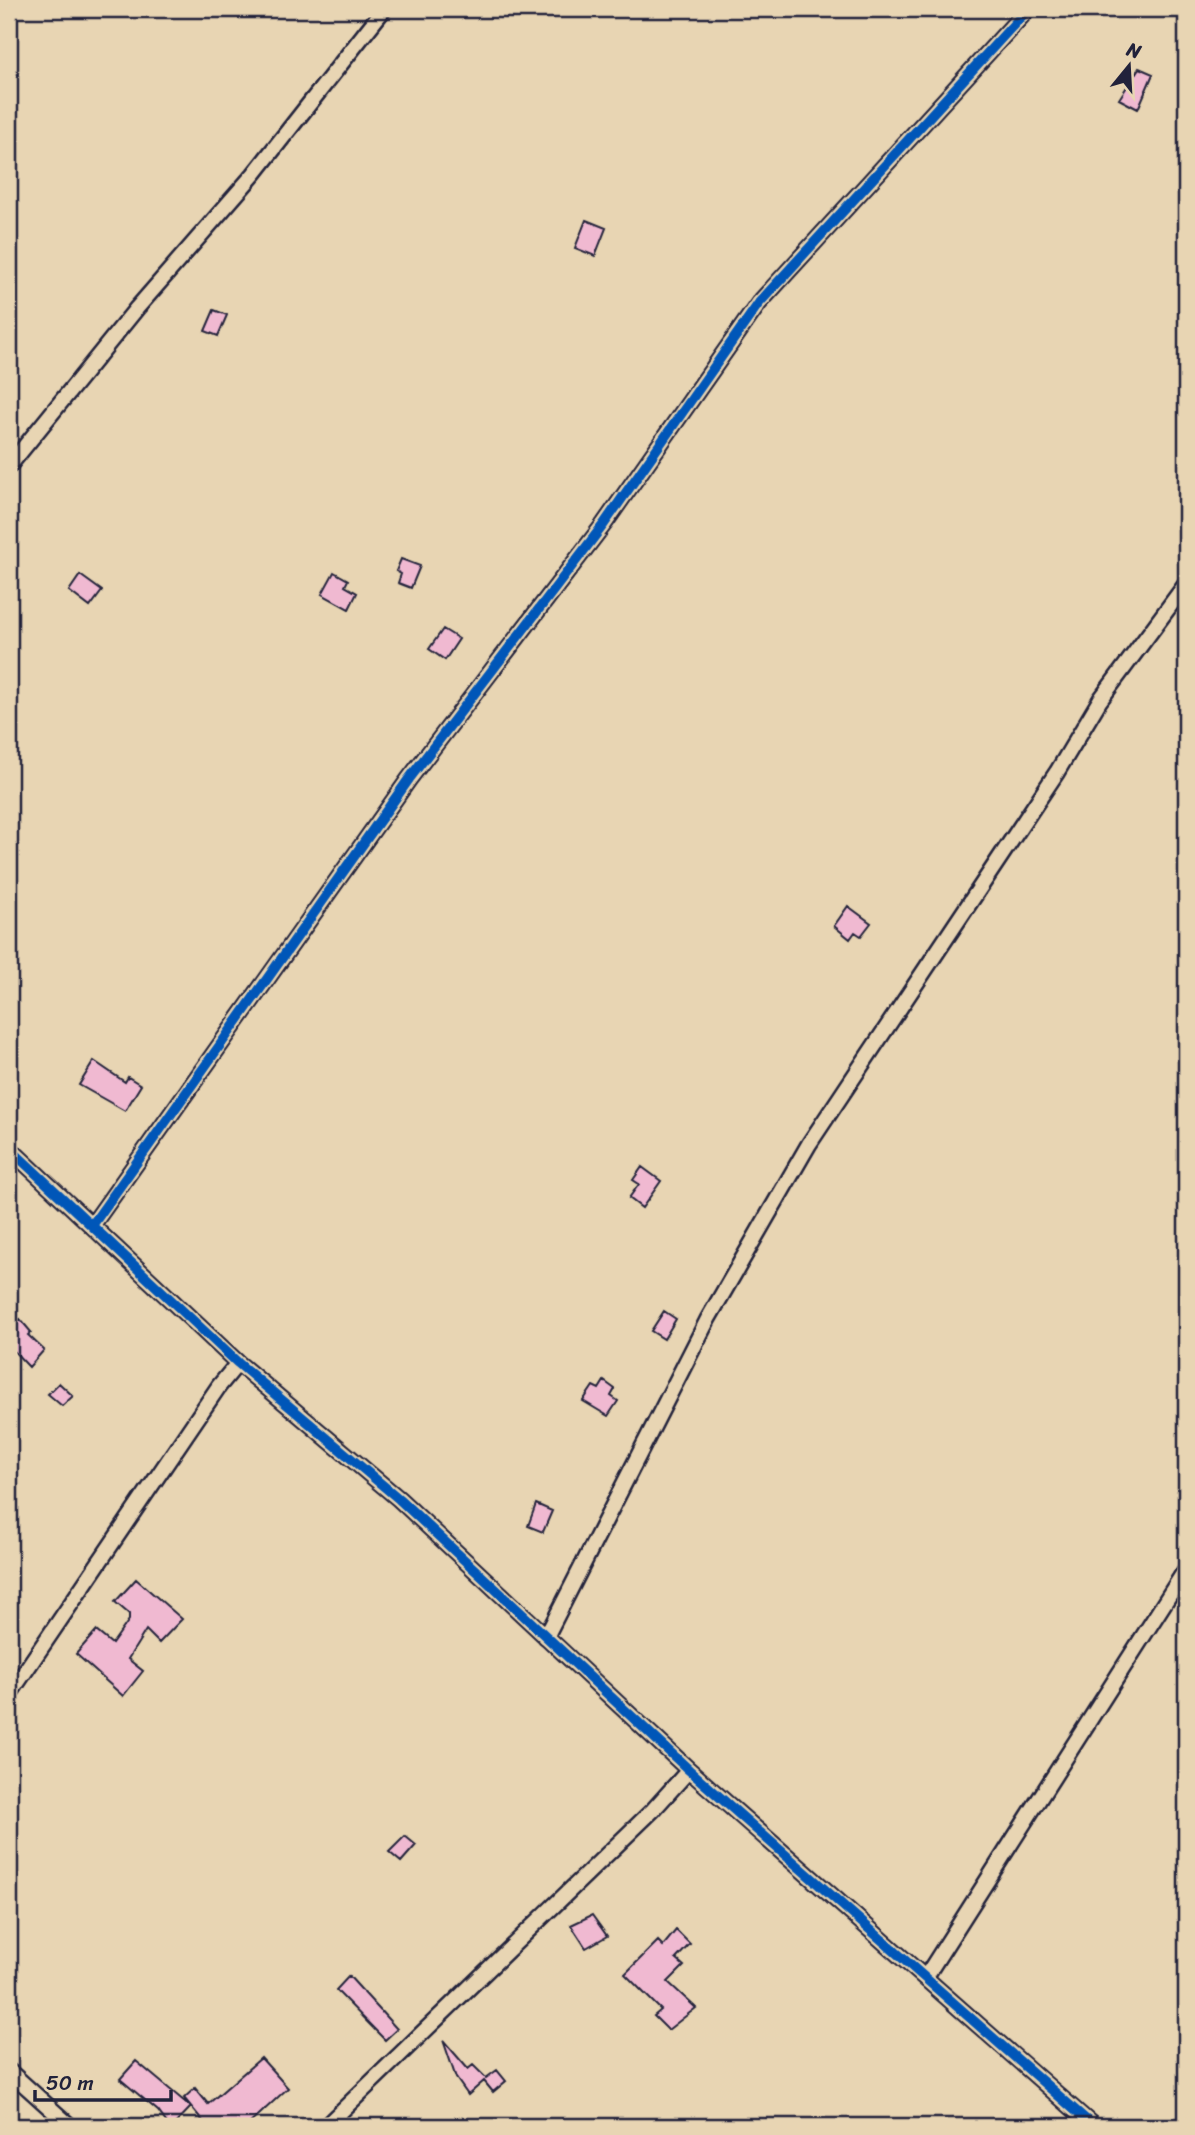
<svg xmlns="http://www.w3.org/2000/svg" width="1195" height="2135" font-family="Sriracha,sans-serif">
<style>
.building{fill:#f0b9d1;stroke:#22223b;stroke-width:2}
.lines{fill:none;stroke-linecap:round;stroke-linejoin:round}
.street-casing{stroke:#22223b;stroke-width:19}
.street{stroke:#e8d5b3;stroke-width:14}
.cycleway-casing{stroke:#e8d5b3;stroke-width:15}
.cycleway{stroke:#0057b8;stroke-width:10}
</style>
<rect width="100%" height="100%" fill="#e8d5b3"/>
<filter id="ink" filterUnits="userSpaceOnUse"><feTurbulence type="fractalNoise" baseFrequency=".0143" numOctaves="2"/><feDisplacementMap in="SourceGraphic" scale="14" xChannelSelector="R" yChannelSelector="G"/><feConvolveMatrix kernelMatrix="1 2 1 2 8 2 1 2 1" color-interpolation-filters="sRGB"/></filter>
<g filter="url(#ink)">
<path class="building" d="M 1139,68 L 1153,74 L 1138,109 L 1119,99 Z
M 586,220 L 606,228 L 595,256 L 575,248 Z
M 214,310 L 227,315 L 218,336 L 205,331 Z
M 401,559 L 420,566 L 411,588 L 398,583 L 401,574 L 396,571 Z
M 334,572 L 348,580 L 345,586 L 357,593 L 349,609 L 322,594 Z
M 80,575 L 102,591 L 90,607 L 69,591 Z
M 443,629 L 459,639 L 445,660 L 429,649 Z
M 848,906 L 871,923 L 861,936 L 855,932 L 850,939 L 834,926 Z
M 94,1061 L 125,1082 L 128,1077 L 141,1085 L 125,1111 L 79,1085 Z
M 642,1167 L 661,1181 L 642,1208 L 629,1198 L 639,1184 L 633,1180 Z
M 664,1311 L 676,1319 L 664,1339 L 651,1331 Z
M 20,1319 L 31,1332 L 28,1335 L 44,1350 L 29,1367 L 9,1346 L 9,1329 Z
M 604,1381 L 615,1389 L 611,1396 L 618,1401 L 608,1416 L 583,1401 L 593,1386 L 599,1389 Z
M 59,1383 L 73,1396 L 62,1406 L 48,1394 Z
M 536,1504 L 552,1511 L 543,1532 L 528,1526 Z
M 136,1579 L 182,1619 L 159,1643 L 146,1630 L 128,1659 L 143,1671 L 123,1696 L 76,1654 L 96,1631 L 112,1644 L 129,1620 L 129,1614 L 115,1602 Z
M 405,1836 L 416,1845 L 401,1862 L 389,1852 Z
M 592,1915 L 607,1936 L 586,1948 L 571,1925 Z
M 676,1930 L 690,1944 L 676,1959 L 684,1966 L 668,1982 L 696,2008 L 668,2030 L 654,2016 L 661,2010 L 625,1974 L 658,1941 L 663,1946 Z
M 349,1976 L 397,2029 L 385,2040 L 336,1990 Z
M 443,2040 L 468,2069 L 473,2065 L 486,2078 L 497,2070 L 506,2081 L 493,2092 L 484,2081 L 468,2095 L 456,2078 Z
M 261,2058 L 288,2088 L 247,2126 L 207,2126 L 184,2098 L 195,2088 L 208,2104 Z
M 136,2061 L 191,2107 L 173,2126 L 169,2126 L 158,2111 L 120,2079 Z"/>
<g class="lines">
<defs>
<path id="street" d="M 9,466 L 137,308 L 254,174 L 384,9
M 9,1148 L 238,1363 L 399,1499 L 689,1770 L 1093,2126
M 93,1224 L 409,779 L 604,524 L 759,303 L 1028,9
M 546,1637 L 708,1319 L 809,1144 L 1057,772 L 1100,700 L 1186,584
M 9,1695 L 219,1386 L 238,1363
M 925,1978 L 1186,1569
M 9,2071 L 70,2126
M 326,2126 L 653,1810 L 689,1770"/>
</defs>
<use href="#street" class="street-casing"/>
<use href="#street" class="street"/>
<defs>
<path id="cycleway" d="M 9,1148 L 238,1363 L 399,1499 L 689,1770 L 1093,2126
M 93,1224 L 409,779 L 604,524 L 759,303 L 1028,9"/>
</defs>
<use href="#cycleway" class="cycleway-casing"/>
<use href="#cycleway" class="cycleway"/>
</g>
</g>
<rect width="1195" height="2135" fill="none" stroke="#e8d5b3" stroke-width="35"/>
<rect x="18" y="18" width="1160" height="2100" fill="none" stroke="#22223b" stroke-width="2.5" filter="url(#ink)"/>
<g transform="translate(1129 66) rotate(18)" stroke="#e8d5b3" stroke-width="5" paint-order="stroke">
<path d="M0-5L12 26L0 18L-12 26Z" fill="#22223b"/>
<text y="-10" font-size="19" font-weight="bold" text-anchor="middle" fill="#22223b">N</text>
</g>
<path d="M35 2090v10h136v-10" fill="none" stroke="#22223b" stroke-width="3.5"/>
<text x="46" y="2090" font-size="21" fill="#22223b" stroke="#e8d5b3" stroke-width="5" paint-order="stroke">50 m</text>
</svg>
